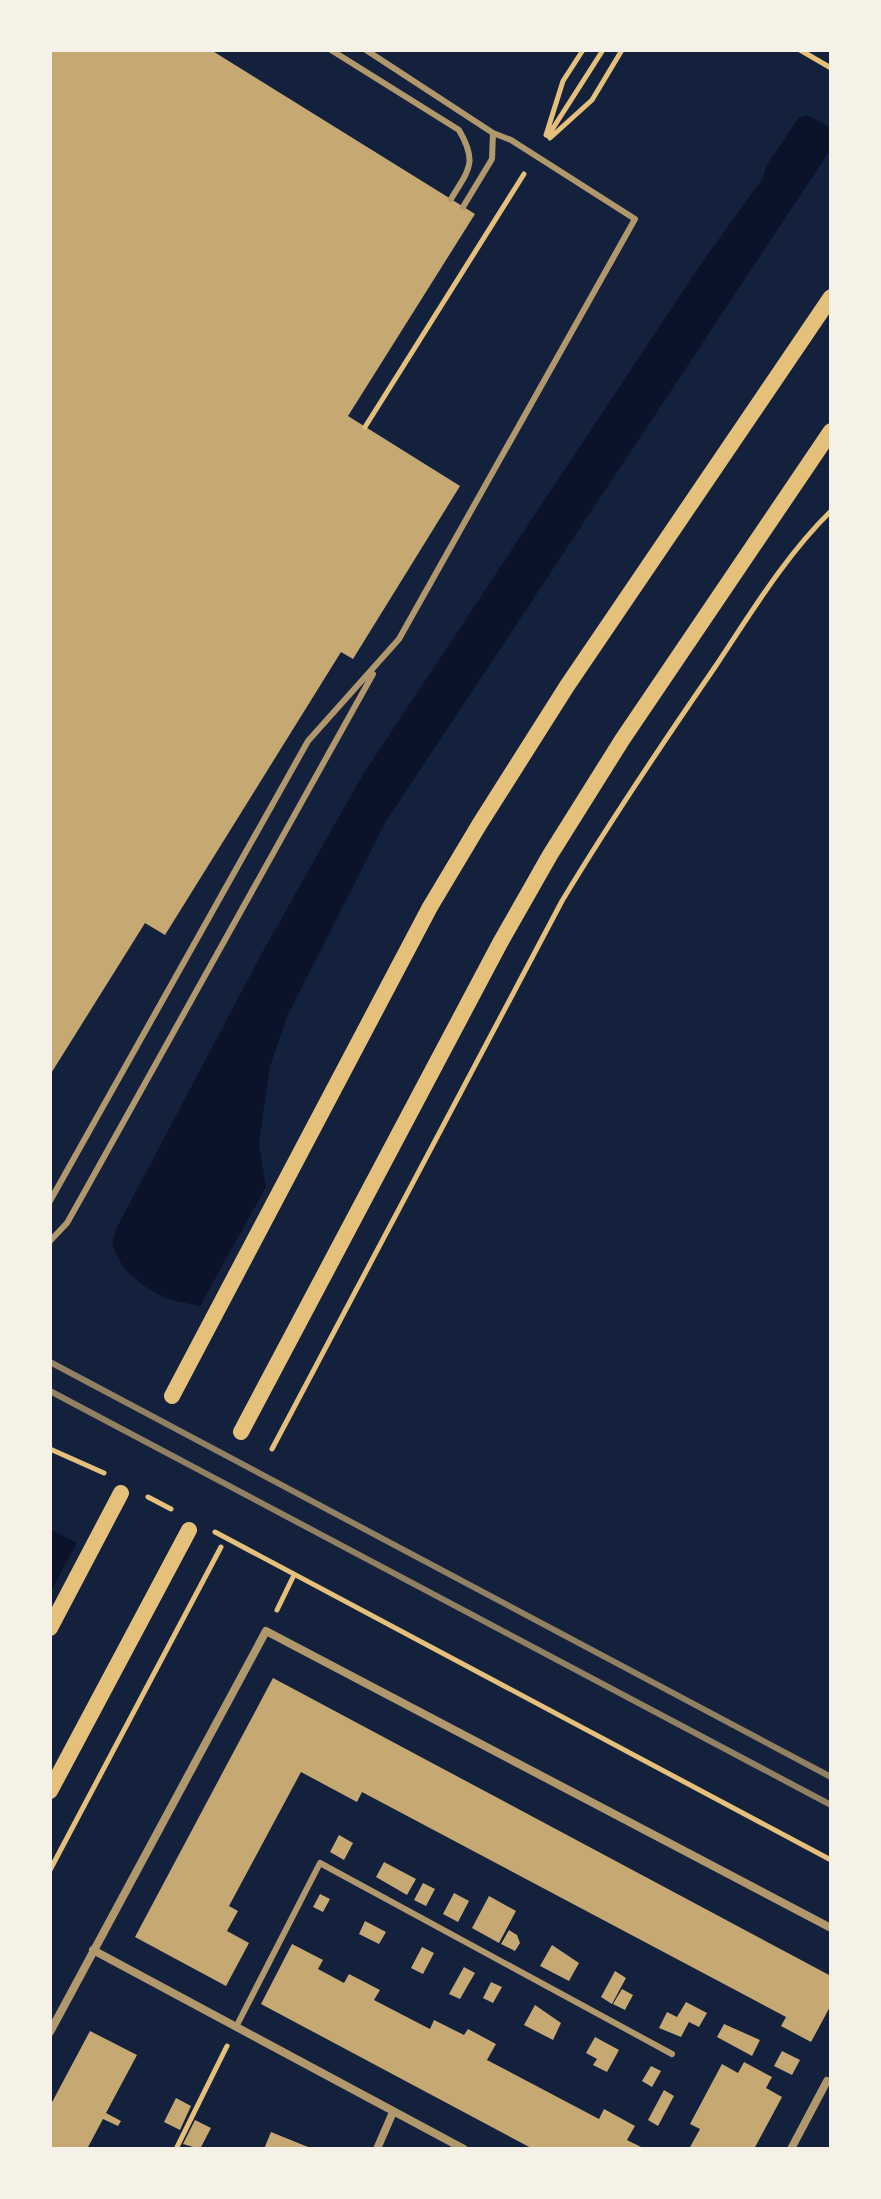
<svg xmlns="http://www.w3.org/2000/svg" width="881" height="2199" font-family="Bitter,serif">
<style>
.water{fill:#0b132b}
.building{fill:#c6a872}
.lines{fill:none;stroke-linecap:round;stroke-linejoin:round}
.path{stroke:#e5c07b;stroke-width:5}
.service{stroke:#b1986c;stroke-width:6}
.minor{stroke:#b1986c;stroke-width:8}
.secondary{stroke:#e5c07b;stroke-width:16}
.rail{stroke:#918062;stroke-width:6}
</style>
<rect width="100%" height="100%" fill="#14213d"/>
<path class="water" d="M 807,115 L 831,128 L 831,149 L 385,823 L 287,1017 L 270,1066 L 259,1144 L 266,1187 L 200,1306 L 166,1299 L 144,1286 L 124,1269 L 112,1245 L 116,1229 L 263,951 L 362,776 L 700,265 L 763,178 L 766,166 L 799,117 Z
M 50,1529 L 77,1543 L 50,1593 Z"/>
<path class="building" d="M 50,50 L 211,50 L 475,214 L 348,416 L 460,486 L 353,659 L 341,652 L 165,935 L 145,923 L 50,1075 Z
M 273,1678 L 831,1976 L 831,2005 L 811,2042 L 781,2026 L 786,2017 L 362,1792 L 357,1802 L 301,1772 L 229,1906 L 238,1911 L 227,1931 L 249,1943 L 226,1986 L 135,1937 Z
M 339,1835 L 353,1843 L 344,1860 L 330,1852 Z
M 384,1862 L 416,1879 L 407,1895 L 376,1877 Z
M 423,1883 L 435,1889 L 426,1906 L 414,1900 Z
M 454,1893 L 469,1901 L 458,1922 L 443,1914 Z
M 320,1894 L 330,1899 L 323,1912 L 313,1907 Z
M 489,1896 L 516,1911 L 499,1943 L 472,1928 Z
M 365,1921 L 386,1932 L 379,1944 L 359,1934 Z
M 509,1930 L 517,1935 L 520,1943 L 515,1951 L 501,1944 Z
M 292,1944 L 323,1960 L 318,1969 L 344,1983 L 349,1974 L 380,1990 L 374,2000 L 426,2027 L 430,2029 L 434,2020 L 464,2035 L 468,2029 L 496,2044 L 487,2060 L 599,2119 L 604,2109 L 635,2126 L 627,2140 L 645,2149 L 533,2149 L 261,2004 Z
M 552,1945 L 579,1963 L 569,1981 L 540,1966 Z
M 422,1947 L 434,1953 L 423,1974 L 411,1968 Z
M 464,1967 L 475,1973 L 460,1999 L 449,1994 Z
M 615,1971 L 626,1978 L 612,2004 L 601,1997 Z
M 491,1982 L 502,1987 L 493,2003 L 483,1998 Z
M 622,1989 L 633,1995 L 625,2010 L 613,2004 Z
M 686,2002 L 707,2013 L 699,2027 L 689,2022 L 681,2037 L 659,2028 L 667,2012 L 677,2017 Z
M 535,2005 L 561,2023 L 553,2040 L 524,2025 Z
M 724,2024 L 760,2040 L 752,2056 L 717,2037 Z
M 90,2031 L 137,2055 L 106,2113 L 121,2121 L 118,2126 L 103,2119 L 87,2149 L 50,2149 L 50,2106 Z
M 595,2037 L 619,2050 L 607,2072 L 593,2065 L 597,2059 L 586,2053 Z
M 782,2051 L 800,2060 L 792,2075 L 774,2066 Z
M 744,2062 L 772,2077 L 766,2088 L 782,2097 L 754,2149 L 689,2149 L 700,2129 L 690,2124 L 722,2064 L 738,2073 Z
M 651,2066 L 661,2071 L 652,2087 L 642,2081 Z
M 664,2090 L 674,2096 L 658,2126 L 648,2120 Z
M 176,2098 L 191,2106 L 180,2130 L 164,2122 Z
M 195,2120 L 211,2128 L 200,2149 L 183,2144 Z
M 271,2132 L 313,2149 L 264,2149 Z"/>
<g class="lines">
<path class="path" d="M 800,50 L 831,68
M 546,135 L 563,81 L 583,50
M 548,136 L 603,50
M 550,138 L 592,100 L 622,50
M 365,427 L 524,174
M 50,1449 L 104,1473
M 272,1449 L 562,901 C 610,821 662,744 715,667 C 751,613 785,556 831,511
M 148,1497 L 171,1509
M 215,1532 L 831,1860
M 277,1610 L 294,1575
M 50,1870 L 221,1547
M 176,2149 L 227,2046"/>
<path class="service" d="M 331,50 L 459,130 C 478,163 469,169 451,199
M 463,207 L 492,159 L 493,133
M 50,1201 L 308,741 L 399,639 L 635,219 L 511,140 L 493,133 L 366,50
M 50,1241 L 67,1223 L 85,1191 L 373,674
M 236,2027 L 320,1863 L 672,2054"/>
<path class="minor" d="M 93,1950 L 464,2149
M 50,2032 L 266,1631 L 831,1928
M 377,2149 L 393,2112
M 791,2149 L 827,2081"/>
<path class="secondary" d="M 172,1396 L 430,907 L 479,825 L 567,686 L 831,297
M 241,1432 L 500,943 L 550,855 L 622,740 L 831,431
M 50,1628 L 121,1493
M 50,1791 L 189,1530"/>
<path class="rail" d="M 50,1362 L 831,1777
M 50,1391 L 831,1805"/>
</g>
<rect width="881" height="2199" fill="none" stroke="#f6f1e7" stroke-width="104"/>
</svg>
